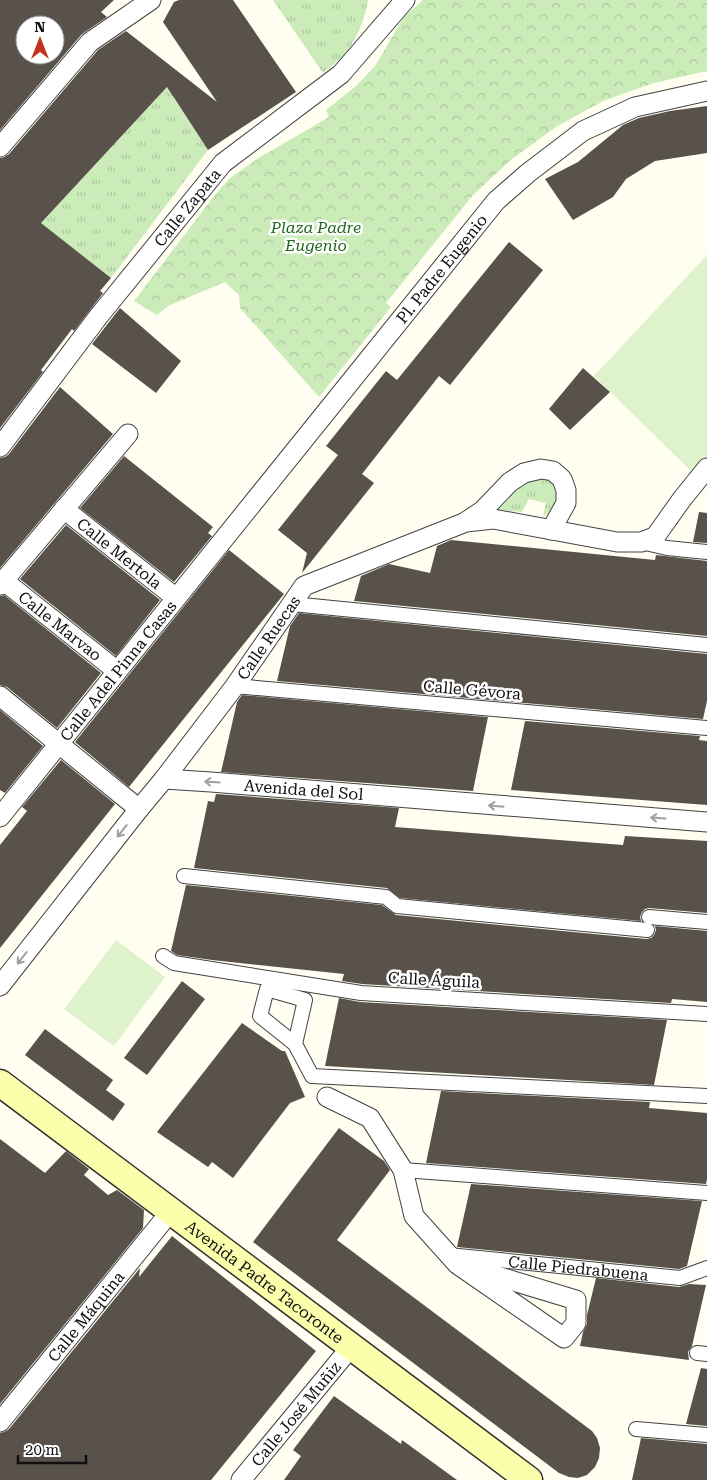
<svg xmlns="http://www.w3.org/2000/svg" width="707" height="1480" font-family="'Roboto Serif',serif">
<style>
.grass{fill:url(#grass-tufts)}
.park{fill:url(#park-crowns)}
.pitch{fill:#def2cb}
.building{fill:#58524b;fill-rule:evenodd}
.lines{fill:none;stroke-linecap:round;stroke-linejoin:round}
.pedestrian-casing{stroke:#424242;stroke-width:16}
.minor-casing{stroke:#424242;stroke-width:21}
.secondary-casing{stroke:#313131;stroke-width:29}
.pedestrian{stroke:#fff;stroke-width:14}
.minor{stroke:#fff;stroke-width:19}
.secondary{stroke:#fbffac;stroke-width:26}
.oneway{stroke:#9f9f9f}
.labels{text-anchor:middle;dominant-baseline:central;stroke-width:5;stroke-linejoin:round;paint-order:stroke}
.street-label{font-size:16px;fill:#0f0f0f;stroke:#fff}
.park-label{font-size:16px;font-style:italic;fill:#21691d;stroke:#fff}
</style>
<defs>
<pattern id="grass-tufts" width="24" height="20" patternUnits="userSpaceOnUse" patternTransform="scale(1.25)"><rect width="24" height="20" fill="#cbebb9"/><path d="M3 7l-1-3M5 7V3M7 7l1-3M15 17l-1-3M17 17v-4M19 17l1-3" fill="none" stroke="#adc89e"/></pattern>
<pattern id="park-crowns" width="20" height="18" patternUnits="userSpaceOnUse" patternTransform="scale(1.25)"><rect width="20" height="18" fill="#cbebb9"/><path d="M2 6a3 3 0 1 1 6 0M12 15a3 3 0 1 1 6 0" fill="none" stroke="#adc89e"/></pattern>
</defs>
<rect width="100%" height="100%" fill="#fffef1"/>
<path class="grass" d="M 273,0 L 368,0 C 365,20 356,42 342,57 C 336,63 329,68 323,73 Z
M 168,86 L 173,97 L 208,150 L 111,278 L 41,223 Z
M 543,478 L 556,482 L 561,491 L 556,508 L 543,516 L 546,503 L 529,499 L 522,512 L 498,510 L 526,481 Z"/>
<path class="park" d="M 423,0 L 707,0 L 707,71 L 654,83 L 603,101 L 556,127 L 512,159 L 473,195 L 386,303 L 391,307 L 319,397 L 240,308 L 239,295 L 225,282 L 168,306 L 157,315 L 134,301 L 214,196 L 230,178 L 257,159 L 329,117 L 326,110 L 356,86 L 375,66 L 404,17 Z"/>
<path class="pitch" d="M 707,255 L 707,458 L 693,473 L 594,376 Z
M 116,940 L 165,977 L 114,1046 L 64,1009 Z"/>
<path class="building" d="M 0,0 L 114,0 L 101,12 L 107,17 L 82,34 L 0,130 ZM 25,25 L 55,25 L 55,55 L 25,55 Z
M 179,0 L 233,0 L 296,92 L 208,150 L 167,87 L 41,223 L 111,278 L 100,291 L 103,293 L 74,331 L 72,329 L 41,370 L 43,372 L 0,428 L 0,158 L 4,157 L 9,154 L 98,50 L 126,31 L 217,102 L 163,22 L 174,2 Z
M 707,106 L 707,153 L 655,161 L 626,179 L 613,197 L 573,220 L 545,179 L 578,162 L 623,125 L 639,118 L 670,111 Z
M 509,242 L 543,270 L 450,385 L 439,376 L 362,474 L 374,483 L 302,573 L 307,553 L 278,530 L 338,455 L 326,446 L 386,371 L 397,380 Z
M 120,308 L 181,361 L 156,393 L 92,344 Z
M 583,368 L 610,392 L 570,430 L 549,409 Z
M 60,387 L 113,434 L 0,568 L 0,458 L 5,457 L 9,454 Z
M 124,456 L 213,527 L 208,533 L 212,536 L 174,582 L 80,508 Z
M 699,512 L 707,513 L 707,543 L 693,542 Z
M 66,525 L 160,600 L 116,656 L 20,579 Z
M 451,540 L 655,560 L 656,555 L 707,561 L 707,636 L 354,601 L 361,576 L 389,564 L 430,573 L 437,546 Z
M 229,550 L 284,594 L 129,787 L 75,742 Z
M 4,595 L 101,673 L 57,728 L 7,687 L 0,685 L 0,596 Z
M 299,613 L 707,654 L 707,701 L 703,719 L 277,681 L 290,626 Z
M 242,695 L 488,717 L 473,791 L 221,772 L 237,702 Z
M 0,710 L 43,746 L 5,793 L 0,790 Z
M 525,721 L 700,736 L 699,740 L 707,741 L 707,805 L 511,790 Z
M 61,760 L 115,804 L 0,948 L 0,845 L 27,811 L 22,807 Z
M 216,794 L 399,808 L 395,827 L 623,845 L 625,836 L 707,841 L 707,913 L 649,908 L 645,909 L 642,912 L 640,917 L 641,921 L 400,898 L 387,888 L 194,868 L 208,801 L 214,802 Z
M 186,885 L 382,905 L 396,915 L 646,939 L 651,938 L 654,935 L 656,930 L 655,926 L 707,931 L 707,1002 L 672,999 L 671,1003 L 362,984 L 342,981 L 344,974 L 212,960 L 177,955 L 171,951 Z
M 182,981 L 205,999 L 147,1075 L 124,1058 Z
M 339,998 L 360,1002 L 667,1020 L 654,1085 L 325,1066 Z
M 242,1023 L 282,1051 L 285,1051 L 305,1097 L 290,1103 L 233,1178 L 212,1162 L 208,1167 L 157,1132 Z
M 45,1029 L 113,1080 L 106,1090 L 125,1104 L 113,1121 L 25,1055 Z
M 441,1091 L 650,1102 L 649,1108 L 707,1113 L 707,1179 L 706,1184 L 426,1163 Z
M 339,1128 L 384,1161 L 390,1170 L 337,1240 L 592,1431 L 597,1438 L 600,1448 L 599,1458 L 595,1467 L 587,1475 L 578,1478 L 569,1477 L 559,1473 L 253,1242 Z
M 0,1139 L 45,1173 L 66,1151 L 89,1169 L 84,1175 L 108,1195 L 117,1190 L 144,1210 L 143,1228 L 0,1404 Z
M 471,1184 L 702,1201 L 687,1266 L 679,1269 L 457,1247 Z
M 172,1236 L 316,1351 L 211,1480 L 0,1480 L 0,1433 L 4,1432 L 9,1429 L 140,1268 L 139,1277 Z
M 596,1278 L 679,1287 L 689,1284 L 706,1285 L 692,1346 L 688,1352 L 689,1360 L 580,1346 L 583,1332 L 587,1324 L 587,1315 Z
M 701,1368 L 707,1369 L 707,1426 L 686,1424 Z
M 334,1396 L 401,1444 L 402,1440 L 457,1480 L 284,1480 L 301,1456 L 293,1450 Z
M 641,1438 L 707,1444 L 707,1480 L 632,1480 Z"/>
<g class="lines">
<defs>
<g id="pedestrian">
<path d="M 641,542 L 667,548 L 707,552"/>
<path d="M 292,604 L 707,645"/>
<path d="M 235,686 L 707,728"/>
<path d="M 184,876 L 386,897 L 397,906 L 647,930"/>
<path d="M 649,917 L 707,922"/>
<path d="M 163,956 L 174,963 L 361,993 L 707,1014"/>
<path d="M 295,1044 L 305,1000 L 267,989 L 260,1016 L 295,1044 L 312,1076 L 707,1096"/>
<path d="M 403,1170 L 707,1193"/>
<path id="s1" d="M 448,1255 L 680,1278 L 707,1268"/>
<path d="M 697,1353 L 707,1354"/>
<path d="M 636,1429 L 707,1435"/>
</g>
<g id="minor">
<path d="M 0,147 L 90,42 L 151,0"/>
<path id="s2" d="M 0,447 L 98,317 L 223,163 L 341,74 L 405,0"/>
<path id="s3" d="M 64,509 L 176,598"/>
<path d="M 467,521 L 482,511 L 510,482 L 524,473 L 541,469 L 553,471 L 562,479 L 566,490 L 566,503 L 551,530"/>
<path id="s4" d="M 4,581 L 117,671"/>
<path d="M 0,585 L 128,434"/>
<path d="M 0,696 L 139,809"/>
<path id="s5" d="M 164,779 L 211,782 L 707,822"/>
<path id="s6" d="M 0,817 L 496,201 L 528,173 L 583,131 L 635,107 L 707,91"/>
<path id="s7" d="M 0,986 L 139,809 L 164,779 L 235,686 L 304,586 L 466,522 L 493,519 L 617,542 L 641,542 L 655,537 L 682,499 L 707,468"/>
<path d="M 327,1097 L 370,1118 L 403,1170 L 414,1216 L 457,1264 L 576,1300 L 576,1323 L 564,1338 L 457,1264"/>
<path id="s8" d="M 0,1422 L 171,1211"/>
<path id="s9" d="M 241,1480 L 351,1347"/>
</g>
<g id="secondary">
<path id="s10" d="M 0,1083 L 529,1480"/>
</g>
</defs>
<use href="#pedestrian" class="pedestrian-casing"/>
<use href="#minor" class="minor-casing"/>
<use href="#secondary" class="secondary-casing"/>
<use href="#pedestrian" class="pedestrian"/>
<use href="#minor" class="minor"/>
<use href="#secondary" class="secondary"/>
</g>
<defs><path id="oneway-shaft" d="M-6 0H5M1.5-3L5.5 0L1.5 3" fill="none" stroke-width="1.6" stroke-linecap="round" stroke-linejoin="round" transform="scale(1.25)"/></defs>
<g class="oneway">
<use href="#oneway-shaft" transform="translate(212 782) rotate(-176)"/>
<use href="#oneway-shaft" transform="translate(496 806) rotate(-175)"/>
<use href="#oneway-shaft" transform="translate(658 818) rotate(-176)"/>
<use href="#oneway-shaft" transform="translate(122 831) rotate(128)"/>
<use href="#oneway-shaft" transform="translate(22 958) rotate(128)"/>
</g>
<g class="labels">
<g class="street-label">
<text stroke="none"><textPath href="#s2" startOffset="304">Calle Zapata</textPath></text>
<text stroke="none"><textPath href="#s6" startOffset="704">Pl. Padre Eugenio</textPath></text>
<text stroke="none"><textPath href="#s3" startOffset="71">Calle Mertola</textPath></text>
<text stroke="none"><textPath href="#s4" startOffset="72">Calle Marvao</textPath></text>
<text stroke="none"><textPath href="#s7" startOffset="440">Calle Ruecas</textPath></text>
<text stroke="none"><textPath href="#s6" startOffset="188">Calle Adel Pinna Casas</textPath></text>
<text transform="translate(472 690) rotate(5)">Calle Gévora</text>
<text stroke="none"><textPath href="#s5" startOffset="140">Avenida del Sol</textPath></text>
<text transform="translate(434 980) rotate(3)">Calle Águila</text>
<text stroke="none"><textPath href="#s1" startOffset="131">Calle Piedrabuena</textPath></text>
<text stroke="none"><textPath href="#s10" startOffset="331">Avenida Padre Tacoronte</textPath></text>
<text stroke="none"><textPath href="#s8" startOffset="136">Calle Máquina</textPath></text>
<text stroke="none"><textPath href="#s9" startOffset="86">Calle José Muñiz</textPath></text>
</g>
<g class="park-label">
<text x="316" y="227">Plaza Padre<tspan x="316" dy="18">Eugenio</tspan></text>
</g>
</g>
<g transform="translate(40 40)"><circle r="24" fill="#ffffff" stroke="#9f9f9f"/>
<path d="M0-4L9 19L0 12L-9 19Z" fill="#c43422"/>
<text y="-8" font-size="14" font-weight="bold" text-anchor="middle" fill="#0f0f0f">N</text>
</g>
<path d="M18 1455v8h68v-8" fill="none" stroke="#0f0f0f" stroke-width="2.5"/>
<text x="25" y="1455" font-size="15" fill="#0f0f0f" stroke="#ffffff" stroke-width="4" paint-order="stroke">20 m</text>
</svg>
